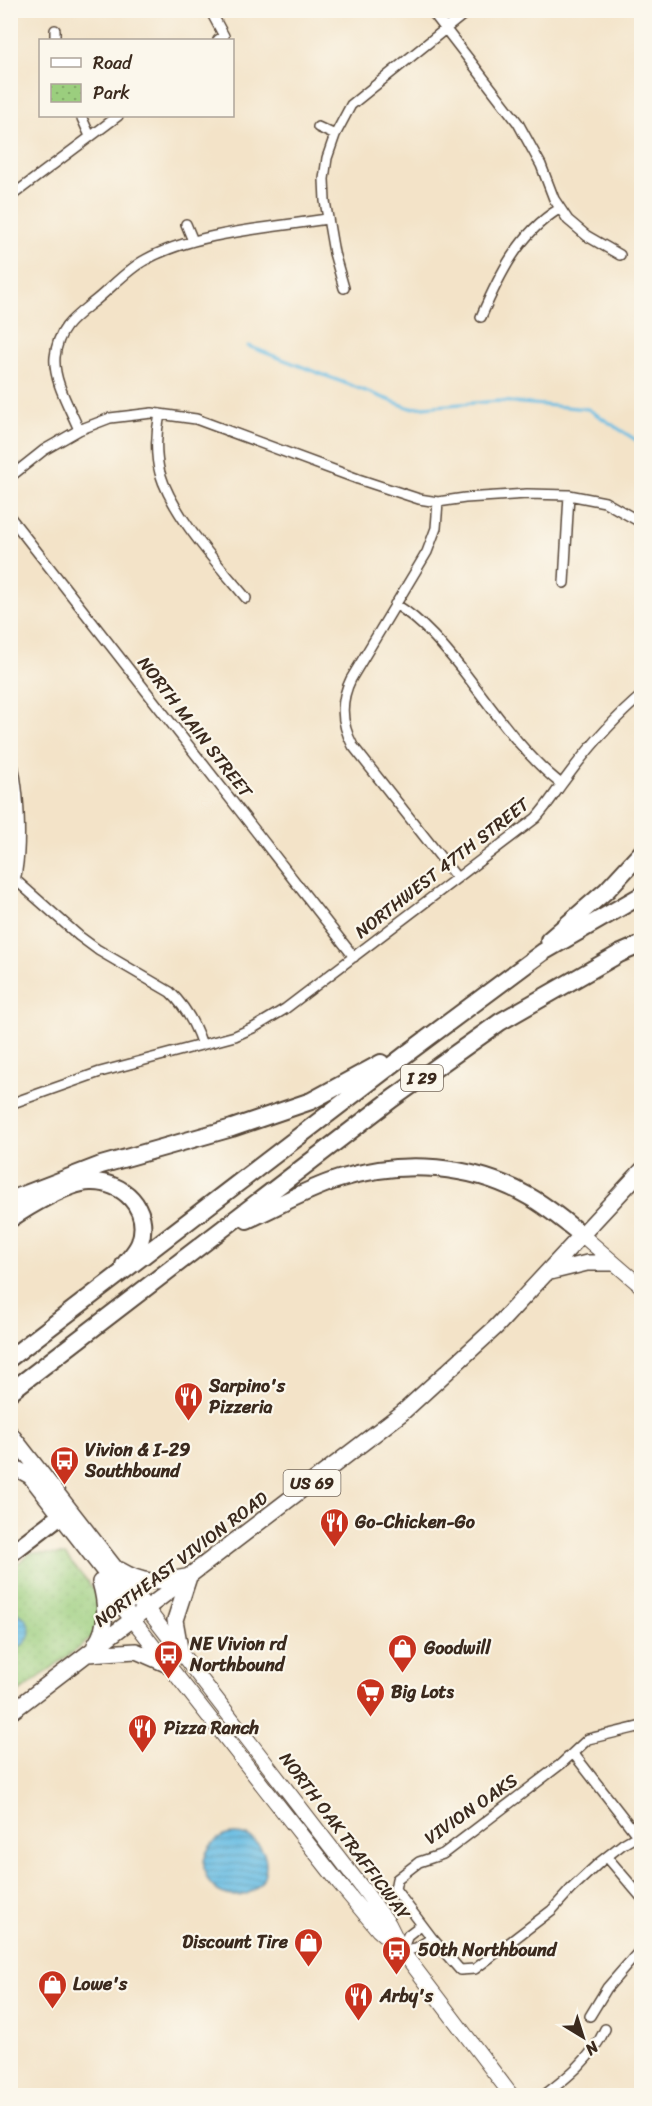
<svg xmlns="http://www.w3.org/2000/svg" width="652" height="2106" font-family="Sriracha,sans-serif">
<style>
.park{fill:url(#park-dots);stroke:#6b7c4e;stroke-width:1.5}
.water{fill:url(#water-rules);stroke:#507380;stroke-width:1.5}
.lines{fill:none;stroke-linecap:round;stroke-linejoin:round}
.stream{stroke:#66bce3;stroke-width:3}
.street-casing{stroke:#574638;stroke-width:12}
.secondary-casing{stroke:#574638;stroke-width:16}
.primary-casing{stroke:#574638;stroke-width:18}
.highway-casing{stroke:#574638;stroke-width:20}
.street{stroke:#fff;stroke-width:9}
.secondary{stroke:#fff;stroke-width:14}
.primary{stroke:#fff;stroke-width:15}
.highway{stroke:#fff;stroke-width:16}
.labels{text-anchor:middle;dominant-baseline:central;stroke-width:4.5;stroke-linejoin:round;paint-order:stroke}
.shield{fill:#fbf7ec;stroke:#75685c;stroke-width:1.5}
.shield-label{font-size:16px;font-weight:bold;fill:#3b2a1e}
.street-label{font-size:18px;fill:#3b2a1e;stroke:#fbf7ec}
.poi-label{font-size:18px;font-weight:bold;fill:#3b2a1e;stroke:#fbf7ec;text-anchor:start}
</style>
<defs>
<pattern id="park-dots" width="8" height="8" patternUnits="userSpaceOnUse" patternTransform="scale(1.5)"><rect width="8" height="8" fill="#9bce7e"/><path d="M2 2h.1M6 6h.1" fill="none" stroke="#86b16c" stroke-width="1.8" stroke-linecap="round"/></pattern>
<pattern id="water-rules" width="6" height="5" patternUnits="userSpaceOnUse" patternTransform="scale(1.5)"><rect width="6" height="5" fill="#66bce3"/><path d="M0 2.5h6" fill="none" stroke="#5599b7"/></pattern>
</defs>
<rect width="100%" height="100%" fill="#fbf7ec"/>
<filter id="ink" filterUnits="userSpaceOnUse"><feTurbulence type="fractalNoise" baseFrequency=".0167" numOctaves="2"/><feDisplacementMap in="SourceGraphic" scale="12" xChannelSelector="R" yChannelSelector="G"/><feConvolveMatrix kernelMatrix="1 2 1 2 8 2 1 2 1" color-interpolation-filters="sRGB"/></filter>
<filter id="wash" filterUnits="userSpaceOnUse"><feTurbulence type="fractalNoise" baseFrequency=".008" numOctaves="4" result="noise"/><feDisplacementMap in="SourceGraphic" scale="24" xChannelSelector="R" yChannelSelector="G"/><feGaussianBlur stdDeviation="1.35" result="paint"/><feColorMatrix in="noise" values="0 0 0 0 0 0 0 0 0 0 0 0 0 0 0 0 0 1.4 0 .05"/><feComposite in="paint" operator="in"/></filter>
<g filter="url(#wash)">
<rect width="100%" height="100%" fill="#f3e3c8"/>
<path class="park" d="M 31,1553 L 65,1555 L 101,1598 L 101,1631 L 11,1698 L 11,1569 Z"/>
<path class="water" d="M 15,1612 C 37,1619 34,1648 11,1648 L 11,1613 Z
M204 1865a31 31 0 1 1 62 0a31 31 0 1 1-62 0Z"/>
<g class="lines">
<path class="stream" d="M 248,346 L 410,408 L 499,401 L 588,409 L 642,444"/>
</g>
</g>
<g filter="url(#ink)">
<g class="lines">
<defs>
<path id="street" d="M 210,10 L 224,36 L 218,40
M 431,10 L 518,123 L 541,165 L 554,199 L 568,220 L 587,236 L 620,255
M 55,40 L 55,30
M 81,116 L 90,136
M 318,127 L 335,135
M 10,197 L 118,116
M 186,224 L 193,241
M 344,288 L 334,253 L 325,201 L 324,179 L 327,158 L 335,135 L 351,105 L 469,10
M 481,317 C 499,276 519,233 559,209
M 160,414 C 156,432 155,455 160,473 C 173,516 217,563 246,598
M 79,430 C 70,408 53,381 55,357 C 58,327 75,317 96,300 C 112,287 128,269 145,260 C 195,232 271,228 327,219
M 10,477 L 44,450 L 79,430 L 110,418 L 152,413 L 196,419 L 358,479 L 419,499 L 438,502 L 465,498 L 527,494 L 569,495 L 605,502 L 642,523
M 438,502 L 436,528 L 427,552 L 351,679 C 340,701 341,724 353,746 L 457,878
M 10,517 L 354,957
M 564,583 L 569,495
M 395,604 C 423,621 444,647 464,672 C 494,711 522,753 561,784
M 10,754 C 20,785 25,865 10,894
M 10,875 L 79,936 L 98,950 L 170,992 C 186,1007 195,1024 202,1045
M 10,1104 L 100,1072 L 235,1036 L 255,1027 L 285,1009 L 536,818 C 546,807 553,796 561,785 C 585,752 611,721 642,695
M 642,1726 L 588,1739 L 561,1764 L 443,1854 L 419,1862 L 397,1879 L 395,1889 L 432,1938 L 460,1970 L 475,1969 L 552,1910 L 571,1889 L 600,1862 L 623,1844 L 642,1833
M 573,1753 L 640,1839
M 607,1857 L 642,1898
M 402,1951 L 408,1935 L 421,1925
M 402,1951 L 416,1948 L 432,1938
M 590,2016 L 607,1988 L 642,1948
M 543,2096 C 567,2078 593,2057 605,2029"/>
<path id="secondary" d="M 582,1235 L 642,1287
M 147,1609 L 364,1890 L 389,1924 L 399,1944
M 133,1620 L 339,1883 L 378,1930 L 402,1951 L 512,2096"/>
<path id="primary" d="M 546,1273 L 587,1263 L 612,1263
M 10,1433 L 147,1609
M 10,1465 L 30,1476 L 117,1588 L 135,1600
M 120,1570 C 145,1585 158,1582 186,1577
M 106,1586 L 133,1620
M 95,1645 C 108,1627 106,1603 100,1582
M 88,1654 L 136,1651 L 168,1665
M 181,1654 L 175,1620 L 189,1577
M 10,1713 L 402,1413 L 496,1327 L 642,1170"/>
<path id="highway" d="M 549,940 L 607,890 L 642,852
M 10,1200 L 101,1165 L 232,1128 L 311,1101 L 381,1063
M 10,1219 C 29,1206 67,1183 90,1182 C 123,1181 151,1208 140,1242 C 137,1251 130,1257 124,1265
M 247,1220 C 278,1206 307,1189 339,1179 C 402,1159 473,1164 530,1197 C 548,1207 565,1222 582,1235
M 10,1358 L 409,1052 L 543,952 L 642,895
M 10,1392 L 392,1099 L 500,1022 L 619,954 L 642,944
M 10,1554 L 53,1521"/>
</defs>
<use href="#street" class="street-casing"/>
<use href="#secondary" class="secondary-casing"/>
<use href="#primary" class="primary-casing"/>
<use href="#highway" class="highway-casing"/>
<use href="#street" class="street"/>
<use href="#secondary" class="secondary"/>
<use href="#primary" class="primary"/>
<use href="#highway" class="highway"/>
</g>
</g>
<defs>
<symbol id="restaurant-pin" viewBox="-11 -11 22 30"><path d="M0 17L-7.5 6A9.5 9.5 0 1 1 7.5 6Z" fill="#c8321e" stroke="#fbf7ec"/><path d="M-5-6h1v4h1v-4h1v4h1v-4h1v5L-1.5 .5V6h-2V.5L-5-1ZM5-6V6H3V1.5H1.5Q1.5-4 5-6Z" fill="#fff"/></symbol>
<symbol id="bus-pin" viewBox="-11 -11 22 30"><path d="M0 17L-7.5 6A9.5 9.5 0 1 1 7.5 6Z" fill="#c8321e" stroke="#fbf7ec"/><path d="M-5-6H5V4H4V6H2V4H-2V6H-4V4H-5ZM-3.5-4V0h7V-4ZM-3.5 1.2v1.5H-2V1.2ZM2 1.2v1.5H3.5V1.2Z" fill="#fff"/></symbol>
<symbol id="shop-pin" viewBox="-11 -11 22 30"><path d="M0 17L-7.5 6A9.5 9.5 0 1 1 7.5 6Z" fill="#c8321e" stroke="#fbf7ec"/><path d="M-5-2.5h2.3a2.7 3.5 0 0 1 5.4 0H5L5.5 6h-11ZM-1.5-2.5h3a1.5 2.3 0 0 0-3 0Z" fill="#fff"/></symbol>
<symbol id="supermarket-pin" viewBox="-11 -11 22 30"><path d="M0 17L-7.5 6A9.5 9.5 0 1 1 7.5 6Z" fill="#c8321e" stroke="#fbf7ec"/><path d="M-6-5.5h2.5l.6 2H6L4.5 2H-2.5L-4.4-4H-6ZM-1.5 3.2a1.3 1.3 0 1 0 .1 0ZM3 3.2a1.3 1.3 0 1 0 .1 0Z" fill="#fff"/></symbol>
</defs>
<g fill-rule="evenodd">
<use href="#restaurant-pin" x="172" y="1380" width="33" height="45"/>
<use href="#bus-pin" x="48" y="1444" width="33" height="45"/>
<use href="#restaurant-pin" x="318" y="1506" width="33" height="45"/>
<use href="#shop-pin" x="386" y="1632" width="33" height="45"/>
<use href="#bus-pin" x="152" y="1638" width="33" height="45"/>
<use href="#supermarket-pin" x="354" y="1676" width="33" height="45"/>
<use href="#restaurant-pin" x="126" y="1712" width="33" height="45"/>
<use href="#shop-pin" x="292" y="1926" width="33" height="45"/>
<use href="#bus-pin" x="380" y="1934" width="33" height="45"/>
<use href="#shop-pin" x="36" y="1968" width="33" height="45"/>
<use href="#restaurant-pin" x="342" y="1980" width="33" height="45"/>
</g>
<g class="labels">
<g class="shield">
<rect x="401" y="1065" width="42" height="26" rx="4.5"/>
<rect x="283.5" y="1470" width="57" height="26" rx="4.5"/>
</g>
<g class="shield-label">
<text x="422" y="1078">I 29</text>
<text x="312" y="1483">US 69</text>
</g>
<g class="street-label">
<text transform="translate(195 727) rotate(52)">NORTH MAIN STREET</text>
<text transform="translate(442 868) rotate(-38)">NORTHWEST 47TH STREET</text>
<text transform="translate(181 1559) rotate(-37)">NORTHEAST VIVION ROAD</text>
<text transform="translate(471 1809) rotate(-35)">VIVION OAKS</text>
<text transform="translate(345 1836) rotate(53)">NORTH OAK TRAFFICWAY</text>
</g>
<g class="poi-label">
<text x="209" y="1386">Sarpino's<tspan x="209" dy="21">Pizzeria</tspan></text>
<text x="85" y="1450">Vivion &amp; I-29<tspan x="85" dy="21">Southbound</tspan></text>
<text x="355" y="1522">Go-Chicken-Go</text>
<text x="190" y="1644">NE Vivion rd<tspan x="190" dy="21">Northbound</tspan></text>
<text x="424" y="1648">Goodwill</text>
<text x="391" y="1692">Big Lots</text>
<text x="164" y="1728">Pizza Ranch</text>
<text x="288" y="1942" text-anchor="end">Discount Tire</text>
<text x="418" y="1950">50th Northbound</text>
<text x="73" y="1984">Lowe's</text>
<text x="380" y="1996">Arby's</text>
</g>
</g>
<rect width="652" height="2106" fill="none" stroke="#fbf7ec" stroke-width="36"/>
<rect x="39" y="39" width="195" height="78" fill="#fbf7ec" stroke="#aea59a" stroke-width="1.5"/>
<rect x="51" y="58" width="30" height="9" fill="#ffffff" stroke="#aea59a" stroke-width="1.5"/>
<text x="93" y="69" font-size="18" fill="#3b2a1e">Road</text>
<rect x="51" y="84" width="30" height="18" fill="url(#park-dots)" stroke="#aea59a" stroke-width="1.5"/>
<text x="93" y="99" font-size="18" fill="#3b2a1e">Park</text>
<g transform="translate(583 2037) rotate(142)" stroke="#fbf7ec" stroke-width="4.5" paint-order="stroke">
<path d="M0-4.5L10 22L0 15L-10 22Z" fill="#3b2a1e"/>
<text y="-9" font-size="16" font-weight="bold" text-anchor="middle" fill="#3b2a1e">N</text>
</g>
</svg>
